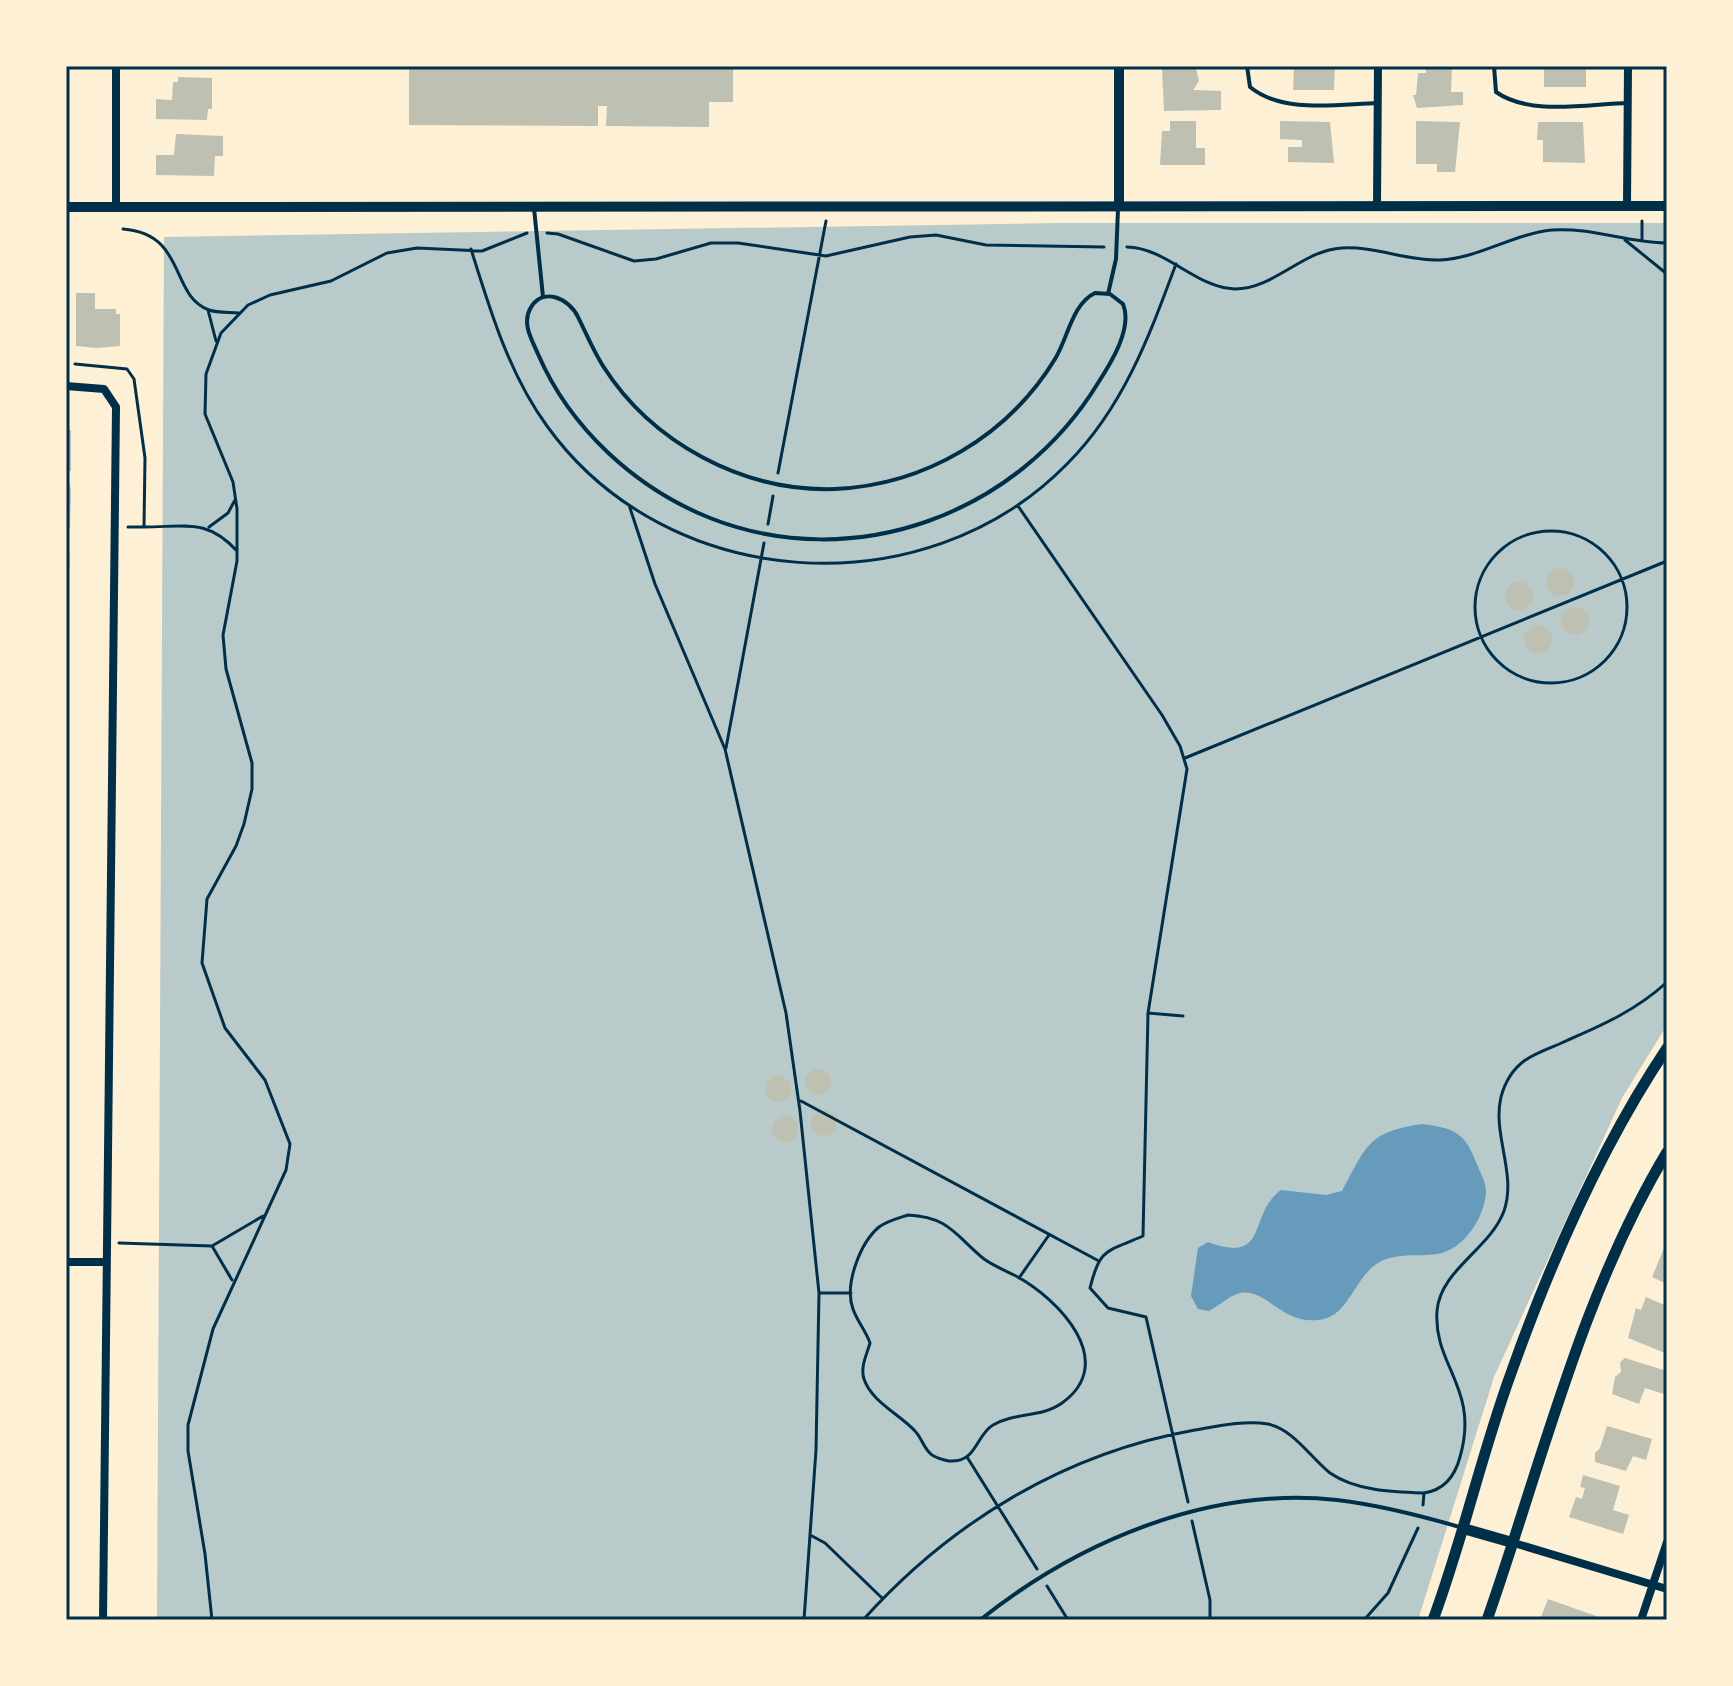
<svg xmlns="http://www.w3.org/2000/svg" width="1733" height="1686" font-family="'Roboto Condensed',sans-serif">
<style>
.green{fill:#b9caca}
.water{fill:#669bbc}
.building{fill:#bec0b2}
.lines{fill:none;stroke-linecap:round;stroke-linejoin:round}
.path{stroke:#003049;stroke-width:3}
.service{stroke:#003049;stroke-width:4}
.minor{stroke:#003049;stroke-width:8}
.tertiary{stroke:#003049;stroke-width:10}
.secondary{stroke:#003049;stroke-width:11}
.neatline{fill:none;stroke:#003049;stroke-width:3}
</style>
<rect width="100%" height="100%" fill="#fdf0d5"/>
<path class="green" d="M 1059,223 L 1667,223 L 1667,1025 L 1622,1098 L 1494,1377 L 1418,1620 L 157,1620 L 164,237 Z"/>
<path class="water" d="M 1422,1124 C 1453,1128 1465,1132 1476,1162 C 1479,1170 1486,1182 1486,1191 C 1485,1217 1464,1250 1437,1254 C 1417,1257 1397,1252 1378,1263 C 1356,1276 1349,1313 1324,1319 C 1283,1328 1268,1288 1240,1293 C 1230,1295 1219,1306 1209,1311 L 1198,1309 L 1191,1296 L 1198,1248 L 1208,1242 C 1270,1265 1247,1215 1281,1190 L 1326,1195 L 1342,1191 C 1367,1145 1368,1132 1422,1124 Z"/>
<path class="building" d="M 409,66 L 733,66 L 733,102 L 709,102 L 709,127 L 606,126 L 607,106 L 598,106 L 598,126 L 409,125 Z
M 1294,66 L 1335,66 L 1334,90 L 1293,90 Z
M 1426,66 L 1452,66 L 1451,92 L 1463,92 L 1463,105 L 1417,108 L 1413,95 L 1416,95 L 1418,73 L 1426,73 Z
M 1544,66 L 1586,66 L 1586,87 L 1544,87 Z
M 1162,67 L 1196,68 L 1199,81 L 1193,90 L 1221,91 L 1221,110 L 1164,111 Z
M 178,77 L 212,78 L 212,109 L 208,109 L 207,120 L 156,119 L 156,99 L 172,100 L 173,82 L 178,82 Z
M 1170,121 L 1196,121 L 1196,148 L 1205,148 L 1205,165 L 1160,165 L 1162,131 L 1170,131 Z
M 1280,121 L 1330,122 L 1334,163 L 1288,162 L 1288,147 L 1302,147 L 1302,140 L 1280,139 Z
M 1416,121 L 1460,122 L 1455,172 L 1437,172 L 1437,164 L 1416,164 Z
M 1538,122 L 1583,122 L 1585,163 L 1543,162 L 1543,140 L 1537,140 Z
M 176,134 L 223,136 L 223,156 L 215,156 L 214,176 L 156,175 L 156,155 L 174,155 Z
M 76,293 L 95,293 L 95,309 L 116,309 L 116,314 L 120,314 L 120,346 L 97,348 L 76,346 Z
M 66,430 L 71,430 L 71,471 L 66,471 Z
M 66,483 L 70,483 L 71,492 L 70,528 L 66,528 Z
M 66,547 L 69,547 L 70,566 L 66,566 Z
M1546 582a14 14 0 1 1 28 0a14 14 0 1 1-28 0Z
M1505 596a14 14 0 1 1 28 0a14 14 0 1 1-28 0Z
M 66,594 L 69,594 L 69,623 L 66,623 Z
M1561 621a14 14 0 1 1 28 0a14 14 0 1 1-28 0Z
M1524 639a14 14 0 1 1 28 0a14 14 0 1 1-28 0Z
M 66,645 L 69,645 L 69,672 L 66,672 Z
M805 1082a13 13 0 1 1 26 0a13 13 0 1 1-26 0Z
M765 1089a13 13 0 1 1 26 0a13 13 0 1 1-26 0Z
M811 1123a13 13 0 1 1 26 0a13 13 0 1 1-26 0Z
M772 1129a13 13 0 1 1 26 0a13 13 0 1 1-26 0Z
M 1667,1241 L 1667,1284 L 1652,1277 Z
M 1646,1297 L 1667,1306 L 1665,1353 L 1628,1338 L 1636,1308 L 1641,1310 Z
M 1625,1358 L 1667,1371 L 1667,1395 L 1645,1388 L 1639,1404 L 1612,1394 L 1615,1377 L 1621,1372 L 1620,1362 Z
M 1607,1426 L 1652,1439 L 1646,1460 L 1633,1456 L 1626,1471 L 1595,1462 L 1595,1453 L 1600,1448 Z
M 1583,1475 L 1620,1486 L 1613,1510 L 1629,1515 L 1623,1534 L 1569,1517 L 1576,1497 L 1582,1499 L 1585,1488 L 1580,1487 Z
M 1548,1599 L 1599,1617 L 1598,1620 L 1540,1620 Z"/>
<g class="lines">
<path class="path" d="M 123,229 C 187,234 169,295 209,310 C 217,313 230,312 240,313
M 547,233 L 558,234 L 634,261 L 656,259 L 711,243 L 738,243 L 826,256 L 910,237 L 936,235 L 986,245 L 1104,247
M 1625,240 L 1667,274
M 1642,241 L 1642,221
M 1127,247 C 1167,248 1196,288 1235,289 C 1274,289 1303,250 1342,248 C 1375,246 1407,261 1440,260 C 1479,258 1513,234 1552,230 C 1591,227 1628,243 1667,243
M 471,249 C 490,310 509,374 547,426 C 667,593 924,610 1067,464 C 1123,408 1149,337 1176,264
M 208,310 L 216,341
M 75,364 L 127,369 L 134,379 L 145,458 L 144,527 C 186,527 207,518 237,551
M 778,473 L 826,221
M 629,505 L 655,584 L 725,749 L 786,1013 L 800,1111 L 819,1293 L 816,1450 L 804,1620
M 1018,506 L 1162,715 L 1180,746 L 1187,769 L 1148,1013 L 1143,1236 C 1107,1252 1100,1247 1090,1288 L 1108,1308 L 1146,1317 L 1188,1502
M 768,524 L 773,496
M 128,527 L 144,527
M 209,527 L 228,513 L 235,500
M1475 607a76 76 0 1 1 152 0a76 76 0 1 1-152 0Z
M 726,748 L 764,543
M 1185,758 L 1667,561
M 1148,1013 L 1183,1016
M 801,1101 L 1097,1260
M 908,1215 C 949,1217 955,1235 984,1259 C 994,1266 1006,1271 1016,1276 C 1059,1299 1119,1362 1062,1403 C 1041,1418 1015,1412 993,1425 C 975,1436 977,1463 949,1461 C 943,1460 937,1458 932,1455 C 923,1448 922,1438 915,1431 C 899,1414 871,1401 864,1379 C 860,1367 867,1354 870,1343 C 866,1331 857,1321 853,1309 C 844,1285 860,1243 879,1227 C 887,1221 899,1218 908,1215 Z
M 119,1243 L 212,1246 L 263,1216
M 212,1246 L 232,1280
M 1019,1278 L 1049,1235
M 819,1293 L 851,1293
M 967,1457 L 1037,1569
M 1423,1505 L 1424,1493 C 1444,1490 1455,1476 1460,1457 C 1480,1388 1433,1366 1437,1311 C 1440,1270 1490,1249 1504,1211 C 1517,1174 1492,1134 1501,1097 C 1505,1082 1512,1070 1524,1061 C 1536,1052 1554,1047 1568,1040 C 1603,1025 1638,1009 1667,982
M 1192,1521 L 1210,1600 L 1210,1620
M 812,1536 L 825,1543 L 882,1598
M 1047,1586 L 1068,1620
M 212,1620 L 205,1554 L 188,1451 L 188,1425 L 213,1329 L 286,1170 L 290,1144 L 265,1080 L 225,1028 L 202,963 L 207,899 L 236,846 L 244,824 L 252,789 L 252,763 L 226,669 L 223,635 L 237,561 L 237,509 L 233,482 L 205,414 L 206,374 L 221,333 L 248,305 L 270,295 L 331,281 L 387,253 L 417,248 L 482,251 L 527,233
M 863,1620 C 951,1522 1065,1453 1195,1430 C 1218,1426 1245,1420 1268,1424 C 1293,1429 1311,1458 1330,1473 C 1356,1491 1393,1492 1424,1493
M 1364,1620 L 1388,1593 L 1418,1528"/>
<path class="service" d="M 1247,66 L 1250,87 C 1283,114 1338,104 1378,103
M 1494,66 L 1496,92 C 1530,116 1587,104 1628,103
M 534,208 L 543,297
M 1095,293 L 1110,294 L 1123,304 C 1133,328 1111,363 1098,383 C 1018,514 855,575 710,518 C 635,488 570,428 538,354 C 532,340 522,324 530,309 C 542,286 569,298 578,317 C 586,333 593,350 603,366 C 652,443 743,492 835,489 C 925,485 1008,436 1055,359 C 1068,338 1072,304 1095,293 Z
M 1108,294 L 1116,259 L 1118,209
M 66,367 L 67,386
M 980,1620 C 1079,1541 1209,1486 1337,1500 C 1380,1505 1422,1516 1463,1528"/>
<path class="minor" d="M 116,66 L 116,206
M 1377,205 L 1378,66
M 1627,205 L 1628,66
M 66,386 L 104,389 L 116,407 L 103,1620
M 66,1262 L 105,1262
M 1514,1543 L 1667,1589
M 1641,1620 L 1667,1542"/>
<path class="tertiary" d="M 1119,205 L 1119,66
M 66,207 L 1667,206"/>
<path class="secondary" d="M 1465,1529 L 1514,1543
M 1433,1620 C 1463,1539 1481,1456 1510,1376 C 1550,1263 1600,1148 1667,1048
M 1487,1620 C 1542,1463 1581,1295 1667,1152"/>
</g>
<rect width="1733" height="1686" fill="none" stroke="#fdf0d5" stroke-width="136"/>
<rect x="68" y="68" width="1597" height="1550" class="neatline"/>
</svg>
